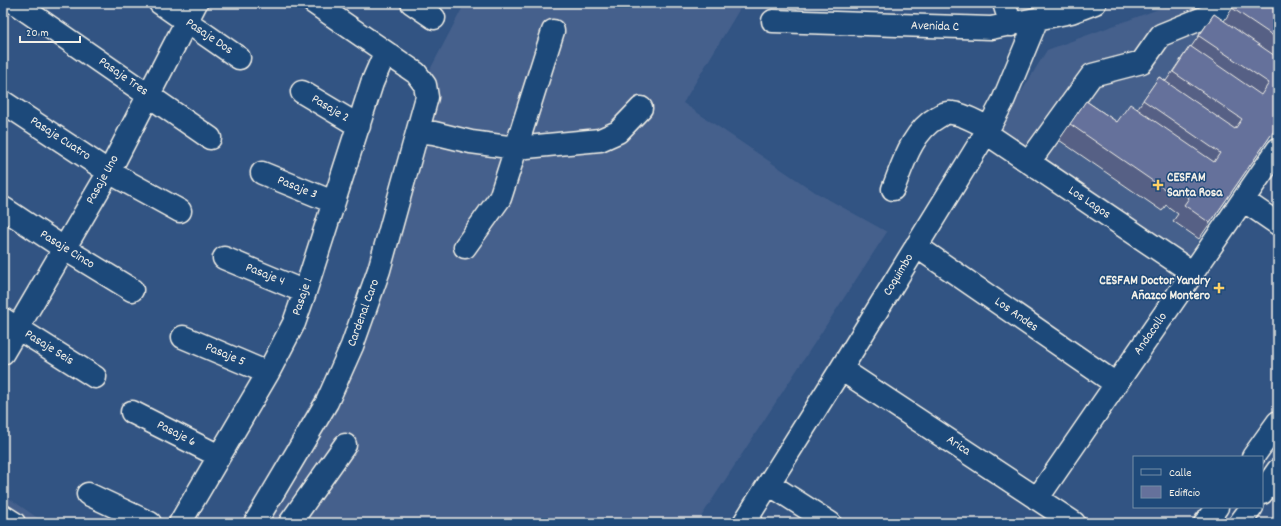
<svg xmlns="http://www.w3.org/2000/svg" width="1281" height="526" font-family="Dekko,sans-serif">
<style>
.built{fill:#45608c}
.lines{fill:none;stroke-linecap:round;stroke-linejoin:round}
.minor-casing{stroke:#f4f1e8;stroke-width:25}
.minor{stroke:#1f4a7a;stroke-width:22}
.wall{fill:#576185;stroke:#f4f1e8}
.building{fill:#65719b;stroke:#f4f1e8}
.poi-dot{fill:#ffd166;stroke:#1f4a7a;stroke-width:1.5}
.labels{text-anchor:middle;dominant-baseline:central;stroke-width:3;stroke-linejoin:round;paint-order:stroke}
.street-label{font-size:13px;fill:#f4f1e8;stroke:#1f4a7a}
.poi-label{font-size:13px;font-weight:bold;fill:#f4f1e8;stroke:#1f4a7a;text-anchor:start}
</style>
<rect width="100%" height="100%" fill="#325483"/>
<filter id="ink" filterUnits="userSpaceOnUse"><feTurbulence type="fractalNoise" baseFrequency=".025" numOctaves="2"/><feDisplacementMap in="SourceGraphic" scale="8" xChannelSelector="R" yChannelSelector="G"/><feConvolveMatrix kernelMatrix="1 2 1 2 8 2 1 2 1" color-interpolation-filters="sRGB"/></filter>
<g filter="url(#ink)">
<path class="built" d="M 465,3 L 739,3 L 742,5 L 683,103 L 815,192 L 887,232 L 697,523 L 240,523 L 338,357 L 422,85 Z
M 1175,3 L 1278,3 L 1278,125 L 1199,239 L 1189,257 L 998,130 L 1047,50 Z
M 3,494 L 45,523 L 3,523 Z"/>
<g class="lines">
<defs>
<path id="minor" d="M 15,3 L 210,138
M 160,3 L 239,58
M 412,3 L 434,18
M 1004,3 L 1011,25
M 773,21 L 991,28 L 1071,12 L 1095,3
M 553,31 L 516,148 L 600,140 L 618,132 L 641,108
M 302,92 L 359,126
M 3,102 L 109,172 L 180,211
M 418,131 L 434,133 L 471,142 L 516,148 L 500,198 L 465,247
M 986,133 L 1193,273
M 1029,162 L 1092,75 L 1142,62 L 1161,35 L 1240,3
M 262,173 L 333,202
M 893,189 C 903,164 912,131 938,117 C 941,115 947,112 952,113 C 964,114 978,123 989,128
M 1243,200 L 1278,224
M 3,208 L 65,249 L 132,290
M 916,246 L 1116,384
M 224,258 L 305,292
M 3,319 L 95,377
M 183,337 L 268,373
M 3,353 L 109,172 L 196,3
M 841,369 L 1074,523
M 132,412 L 219,456
M 1253,457 L 1278,422
M 769,484 L 830,523
M 1262,493 L 1278,470
M 88,494 L 150,523
M 1037,499 L 1278,149
M 3,516 L 14,523
M 180,523 L 268,373 L 294,323 L 305,292 L 372,83 L 385,53
M 255,523 L 327,402 L 352,346 L 379,270 L 427,97 L 425,85 L 416,73 L 314,3
M 290,523 L 345,445
M 744,523 L 841,369 L 986,133 L 1003,101 L 1037,19
M 1205,523 L 1217,507
M 1240,523 L 1252,507"/>
</defs>
<use href="#minor" class="minor-casing"/>
<use href="#minor" class="minor"/>
</g>
<path class="wall" d="M 1236,3 L 1278,6 L 1278,125 L 1199,239 L 1173,221 L 1178,214 L 1166,205 L 1162,211 L 1059,140 L 1086,101 L 1117,122 L 1137,109 L 1159,77 L 1166,81 L 1190,46 L 1191,47 L 1214,14 L 1224,21 Z"/>
<path class="building" d="M 1236,3 L 1273,3 L 1278,6 L 1278,39 L 1232,8 Z
M 1214,14 L 1278,58 L 1278,125 L 1210,223 L 1184,205 L 1189,198 L 1177,189 L 1173,195 L 1070,124 L 1086,101 L 1117,122 L 1130,104 L 1214,162 L 1220,153 L 1143,100 L 1159,77 L 1235,129 L 1242,119 L 1173,72 L 1190,46 L 1261,95 L 1269,83 L 1199,36 Z"/>
</g>
<g class="poi-dot">
<path d="M1156 179h4v4h4v4h-4v4h-4v-4h-4v-4h4z"/>
<path d="M1217 282h4v4h4v4h-4v4h-4v-4h-4v-4h4z"/>
</g>
<g class="labels">
<g class="street-label">
<text transform="translate(935 27) rotate(2)">Avenida C</text>
<text transform="translate(209 37) rotate(34)">Pasaje Dos</text>
<text transform="translate(123 77) rotate(35)">Pasaje Tres</text>
<text transform="translate(330 109) rotate(31)">Pasaje 2</text>
<text transform="translate(60 139) rotate(33)">Pasaje Cuatro</text>
<text transform="translate(103 180) rotate(-61)">Pasaje Uno</text>
<text transform="translate(297 188) rotate(22)">Pasaje 3</text>
<text transform="translate(1089 203) rotate(34)">Los Lagos</text>
<text transform="translate(67 250) rotate(32)">Pasaje Cinco</text>
<text transform="translate(265 275) rotate(22)">Pasaje 4</text>
<text transform="translate(899 275) rotate(-59)">Coquimbo</text>
<text transform="translate(303 297) rotate(-71)">Pasaje 1</text>
<text transform="translate(364 313) rotate(-70)">Cardenal Caro</text>
<text transform="translate(1016 315) rotate(35)">Los Andes</text>
<text transform="translate(1151 334) rotate(-55)">Andacollo</text>
<text transform="translate(49 348) rotate(32)">Pasaje Seis</text>
<text transform="translate(225 355) rotate(23)">Pasaje 5</text>
<text transform="translate(176 434) rotate(27)">Pasaje 6</text>
<text transform="translate(958 446) rotate(33)">Arica</text>
</g>
<g class="poi-label">
<text x="1167" y="178">CESFAM<tspan x="1167" dy="15">Santa Rosa</tspan></text>
<text x="1210" y="281" text-anchor="end">CESFAM Doctor Yandry<tspan x="1210" dy="15">Añazco Montero</tspan></text>
</g>
</g>
<rect width="1281" height="526" fill="none" stroke="#1f4a7a" stroke-width="16"/>
<rect x="8" y="8" width="1265" height="510" fill="none" stroke="#f4f1e8" stroke-width="1.5" filter="url(#ink)"/>
<rect x="1133" y="456" width="130" height="52" fill="#1f4a7a" stroke="#748da6"/>
<rect x="1141" y="469" width="20" height="6" fill="#1f4a7a" stroke="#748da6"/>
<text x="1169" y="476" font-size="12" fill="#f4f1e8">Calle</text>
<rect x="1141" y="486" width="20" height="12" fill="#65719b" stroke="#748da6"/>
<text x="1169" y="496" font-size="12" fill="#f4f1e8">Edificio</text>
<path d="M20 36v6h60v-6" fill="none" stroke="#f4f1e8" stroke-width="2"/>
<text x="26" y="36" font-size="12" fill="#f4f1e8" stroke="#1f4a7a" stroke-width="3" paint-order="stroke">20 m</text>
</svg>
